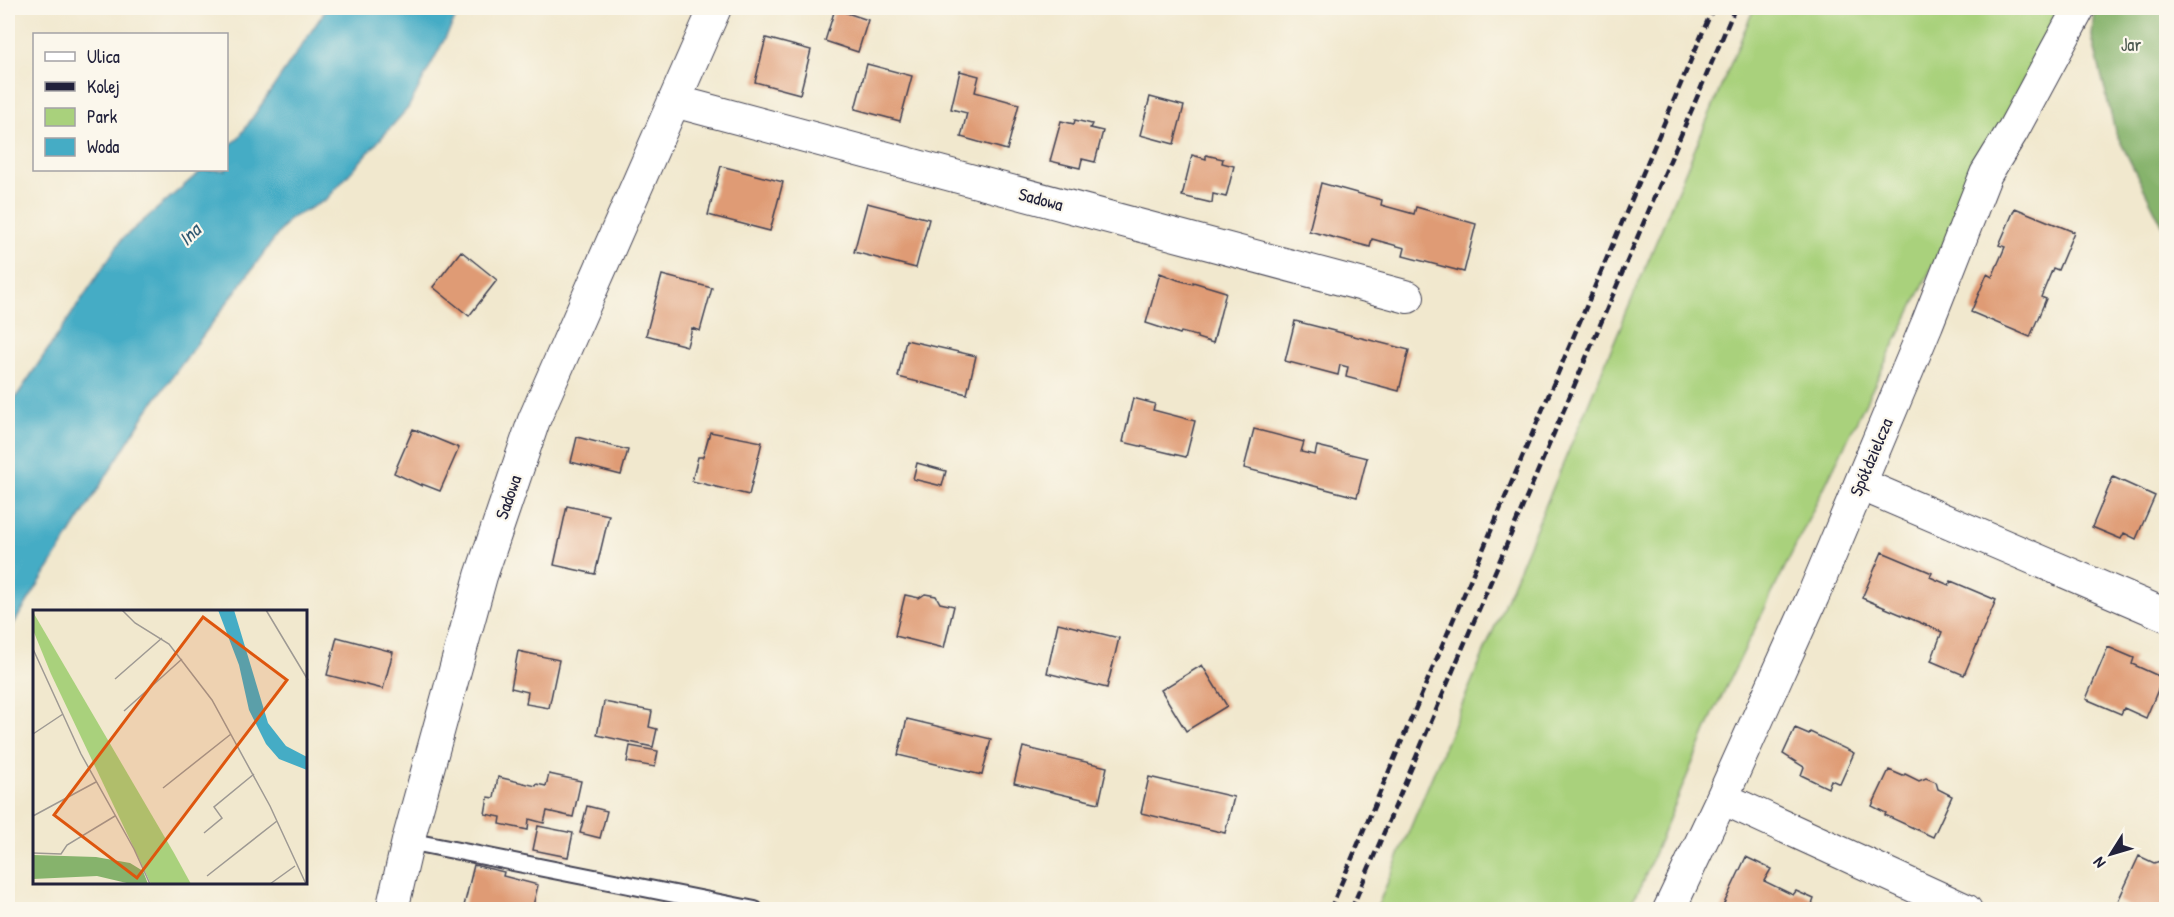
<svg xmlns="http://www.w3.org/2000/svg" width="2174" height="917" font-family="'Patrick Hand',sans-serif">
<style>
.green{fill:#a9d17c;stroke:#667a5c;stroke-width:1.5}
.forest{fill:#86b36c;stroke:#546a54;stroke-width:1.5}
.water{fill:#45acc5;stroke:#346780;stroke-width:1.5}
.building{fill:#df9b75}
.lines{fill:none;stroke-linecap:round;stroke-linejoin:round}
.service-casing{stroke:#414051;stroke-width:20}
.minor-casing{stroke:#414051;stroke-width:34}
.service{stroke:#fff;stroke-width:16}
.minor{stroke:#fff;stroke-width:32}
.rail{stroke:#22223b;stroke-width:4.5;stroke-dasharray:9 4.5;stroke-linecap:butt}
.labels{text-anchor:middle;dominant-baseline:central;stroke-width:4.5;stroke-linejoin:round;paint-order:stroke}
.park-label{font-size:18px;fill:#4a574e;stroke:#fbf7ec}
.street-label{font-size:18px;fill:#22223b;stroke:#fbf7ec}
.water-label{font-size:20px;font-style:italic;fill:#305972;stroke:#fbf7ec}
.inset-road{fill:none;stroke:#9e9993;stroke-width:1.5}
.view{fill:#de560e;fill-opacity:0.15;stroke:#de560e;stroke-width:3}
.inset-edge{fill:none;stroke:#22223b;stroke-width:3}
</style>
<rect width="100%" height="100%" fill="#fbf7ec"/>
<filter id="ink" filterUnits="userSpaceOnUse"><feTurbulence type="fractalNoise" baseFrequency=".0167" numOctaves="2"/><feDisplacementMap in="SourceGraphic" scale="12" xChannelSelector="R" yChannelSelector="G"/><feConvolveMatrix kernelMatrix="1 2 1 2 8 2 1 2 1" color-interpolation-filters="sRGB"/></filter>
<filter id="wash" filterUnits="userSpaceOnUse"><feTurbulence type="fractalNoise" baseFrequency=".008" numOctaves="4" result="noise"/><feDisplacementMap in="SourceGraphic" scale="24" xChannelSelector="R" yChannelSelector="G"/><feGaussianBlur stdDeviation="1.35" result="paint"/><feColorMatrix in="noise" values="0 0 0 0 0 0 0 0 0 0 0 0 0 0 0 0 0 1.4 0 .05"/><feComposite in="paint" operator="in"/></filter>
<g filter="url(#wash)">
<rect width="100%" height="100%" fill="#f1e8ce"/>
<path class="green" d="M 1754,8 L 2059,8 L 1714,712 L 1639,890 L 1627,909 L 1376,910 Z"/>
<path class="forest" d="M 2094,8 L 2166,8 L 2166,233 L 2115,131 L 2092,37 Z"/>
<path class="water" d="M 327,8 L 461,8 L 408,108 L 326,200 L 289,219 L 147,411 L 8,633 L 8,409 L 122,239 L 202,170 L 226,170 L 227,148 L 240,136 Z"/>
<g id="blocks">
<path class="building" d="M 835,9 L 868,20 L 858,52 L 825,41 Z
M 766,38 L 811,50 L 800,94 L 755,82 Z
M 867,64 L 912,76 L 900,121 L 855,109 Z
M 960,71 L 979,76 L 975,92 L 1019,104 L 1007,150 L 961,137 L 967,113 L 951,109 Z
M 1150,97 L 1184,106 L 1174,144 L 1140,135 Z
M 1075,120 L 1092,124 L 1090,128 L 1103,131 L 1095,162 L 1082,159 L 1080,168 L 1050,161 L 1061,121 L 1074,124 Z
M 1192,155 L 1206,159 L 1206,155 L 1223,159 L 1222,163 L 1234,166 L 1226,197 L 1213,194 L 1212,203 L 1182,196 Z
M 721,166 L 783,182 L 770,231 L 708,215 Z
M 1321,183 L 1382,200 L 1381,205 L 1414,214 L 1416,207 L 1476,224 L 1464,272 L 1403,256 L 1405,248 L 1372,239 L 1370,247 L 1309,231 Z
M 867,203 L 929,219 L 916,268 L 854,252 Z
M 2015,208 L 2074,232 L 2058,270 L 2053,268 L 2041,297 L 2046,299 L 2030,337 L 1971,312 L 1987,274 L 1992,277 L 2005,247 L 1999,245 Z
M 461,251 L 497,280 L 469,316 L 433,287 Z
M 1160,273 L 1178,280 L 1193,284 L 1193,282 L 1226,292 L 1213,343 L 1197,338 L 1197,336 L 1181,332 L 1180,334 L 1146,323 Z
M 662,275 L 712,288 L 700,331 L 692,328 L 687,346 L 646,335 Z
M 1295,321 L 1409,350 L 1399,391 L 1346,377 L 1348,367 L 1340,365 L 1338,375 L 1285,361 Z
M 906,340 L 976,356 L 967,394 L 898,377 Z
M 1133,398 L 1155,404 L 1153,410 L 1195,421 L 1186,457 L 1123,442 Z
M 413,429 L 459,448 L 440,491 L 422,484 L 422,486 L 394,473 Z
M 1254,429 L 1304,442 L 1301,452 L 1315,455 L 1317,446 L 1367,458 L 1357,497 L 1244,468 Z
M 710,432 L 762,442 L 749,495 L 692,481 L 698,457 L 703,457 Z
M 577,437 L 628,450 L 621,475 L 571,462 Z
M 917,463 L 946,471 L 942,486 L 913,479 Z
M 2113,477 L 2155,496 L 2136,539 L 2124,533 L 2121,539 L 2092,527 Z
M 567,506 L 609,515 L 595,574 L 554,565 Z
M 1882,552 L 1932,573 L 1930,577 L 1949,585 L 1951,581 L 1996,600 L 1964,675 L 1931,661 L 1942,632 L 1862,598 Z
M 925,594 L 936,596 L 940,603 L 954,606 L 944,648 L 895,636 L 905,595 L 919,598 Z
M 1058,623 L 1119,638 L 1107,688 L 1047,673 Z
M 337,637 L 393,652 L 383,689 L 327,675 Z
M 2108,647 L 2134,658 L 2132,664 L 2163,678 L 2146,718 L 2124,708 L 2121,714 L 2086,699 Z
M 518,651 L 559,660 L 549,708 L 526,704 L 528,692 L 511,688 Z
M 1202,665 L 1227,706 L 1186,731 L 1161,690 Z
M 604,702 L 652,711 L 649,727 L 657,729 L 653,747 L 597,735 Z
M 907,719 L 991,739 L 982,775 L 898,755 Z
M 1795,728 L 1809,734 L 1810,732 L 1854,753 L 1840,784 L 1831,780 L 1828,788 L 1801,775 L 1804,767 L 1783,754 Z
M 630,746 L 658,751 L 655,767 L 627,762 Z
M 1023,747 L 1107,767 L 1099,803 L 1014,783 Z
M 1889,770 L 1903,776 L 1905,774 L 1919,781 L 1926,778 L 1936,782 L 1938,789 L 1952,796 L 1933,837 L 1885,815 L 1886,813 L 1872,806 Z
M 549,774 L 581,781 L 573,817 L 547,811 L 544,823 L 529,819 L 528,830 L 500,824 L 501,817 L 485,814 L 488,797 L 494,798 L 498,777 L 536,786 L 537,784 L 546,786 Z
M 1149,777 L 1234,797 L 1225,833 L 1141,813 Z
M 587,806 L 607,811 L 600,838 L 580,833 Z
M 538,826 L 573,833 L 568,857 L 533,850 Z
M 2139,856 L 2154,863 L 2160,861 L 2166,864 L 2166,910 L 2136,910 L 2118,901 Z
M 1746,857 L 1771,869 L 1764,881 L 1793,895 L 1796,891 L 1814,899 L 1810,910 L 1721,910 Z
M 474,865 L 504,872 L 503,876 L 538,885 L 532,910 L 463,910 Z"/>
</g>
</g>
<g filter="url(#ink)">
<use href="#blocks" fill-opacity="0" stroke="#414051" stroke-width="1.5"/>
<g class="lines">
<defs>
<path id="service" d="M 408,841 L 755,910"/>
<path id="minor" d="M 674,101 L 1408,297
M 1860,484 L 2166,615
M 1722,798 L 1966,910
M 392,910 L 408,841 L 481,576 L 534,420 L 715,8
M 1669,910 L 1722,798 L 1813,596 L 1927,324 L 1986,174 L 2013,130 L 2079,8"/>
</defs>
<use href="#service" class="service-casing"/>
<use href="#minor" class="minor-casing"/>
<use href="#service" class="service"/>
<use href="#minor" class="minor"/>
<path class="rail" d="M 1330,910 L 1713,8
M 1351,910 L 1735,8"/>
</g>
</g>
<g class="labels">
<g class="park-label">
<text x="2131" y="44">Jar</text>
</g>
<g class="street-label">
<text transform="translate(1041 199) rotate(15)">Sadowa</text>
<text transform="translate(1871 457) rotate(-67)">Spółdzielcza</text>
<text transform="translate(508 497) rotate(-71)">Sadowa</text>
</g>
<g class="water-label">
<text transform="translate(189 234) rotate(-45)">Ina</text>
</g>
</g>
<g transform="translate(33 610)">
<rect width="274" height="274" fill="#f1e8ce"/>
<path d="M 0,2 L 141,243 L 158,274 L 118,274 L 18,64 L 0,20 Z" fill="#a9d17c"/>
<path d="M 0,245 L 63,247 L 97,253 L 110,261 L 115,274 L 98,274 L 64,266 L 0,269 Z" fill="#86b36c"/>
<path d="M 185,0 L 201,0 L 235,113 L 253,136 L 274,147 L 274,160 L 246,149 L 233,134 L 216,100 L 206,55 Z" fill="#45acc5"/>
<path class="inset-road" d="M 89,0 L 102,13 L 136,34 L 179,90 L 237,196 L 273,274M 233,0 L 275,70M 0,39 L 48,144 L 101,239 L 117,274M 82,69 L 129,28M 91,101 L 149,49M 0,124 L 30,104M 130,178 L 198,124M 0,206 L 63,172M 171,223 L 189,208 L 181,197 L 221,164M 0,243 L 28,244 L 34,235 L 82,206M 174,266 L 244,211M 61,274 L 83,274M 237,274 L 262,256"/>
<path class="view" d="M 170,7 L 254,70 L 104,268 L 21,205 Z"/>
<rect width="274" height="274" class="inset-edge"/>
</g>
<rect width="2174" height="917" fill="none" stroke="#fbf7ec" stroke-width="30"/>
<rect x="33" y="33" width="195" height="138" fill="#fbf7ec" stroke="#a4a2a5" stroke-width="1.5"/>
<rect x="45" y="52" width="30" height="9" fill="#ffffff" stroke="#a4a2a5" stroke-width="1.5"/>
<text x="87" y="63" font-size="18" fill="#22223b">Ulica</text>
<rect x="45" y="82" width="30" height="9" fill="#22223b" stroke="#a4a2a5" stroke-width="1.5"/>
<text x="87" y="93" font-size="18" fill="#22223b">Kolej</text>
<rect x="45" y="108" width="30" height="18" fill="#a9d17c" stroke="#a4a2a5" stroke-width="1.5"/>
<text x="87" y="123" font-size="18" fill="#22223b">Park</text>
<rect x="45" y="138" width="30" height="18" fill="#45acc5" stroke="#a4a2a5" stroke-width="1.5"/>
<text x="87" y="153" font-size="18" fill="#22223b">Woda</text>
<g transform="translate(2111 854) rotate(233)" stroke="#fbf7ec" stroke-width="4.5" paint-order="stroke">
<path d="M0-4.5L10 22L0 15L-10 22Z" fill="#22223b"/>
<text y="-9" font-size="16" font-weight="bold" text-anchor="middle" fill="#22223b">N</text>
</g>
</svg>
